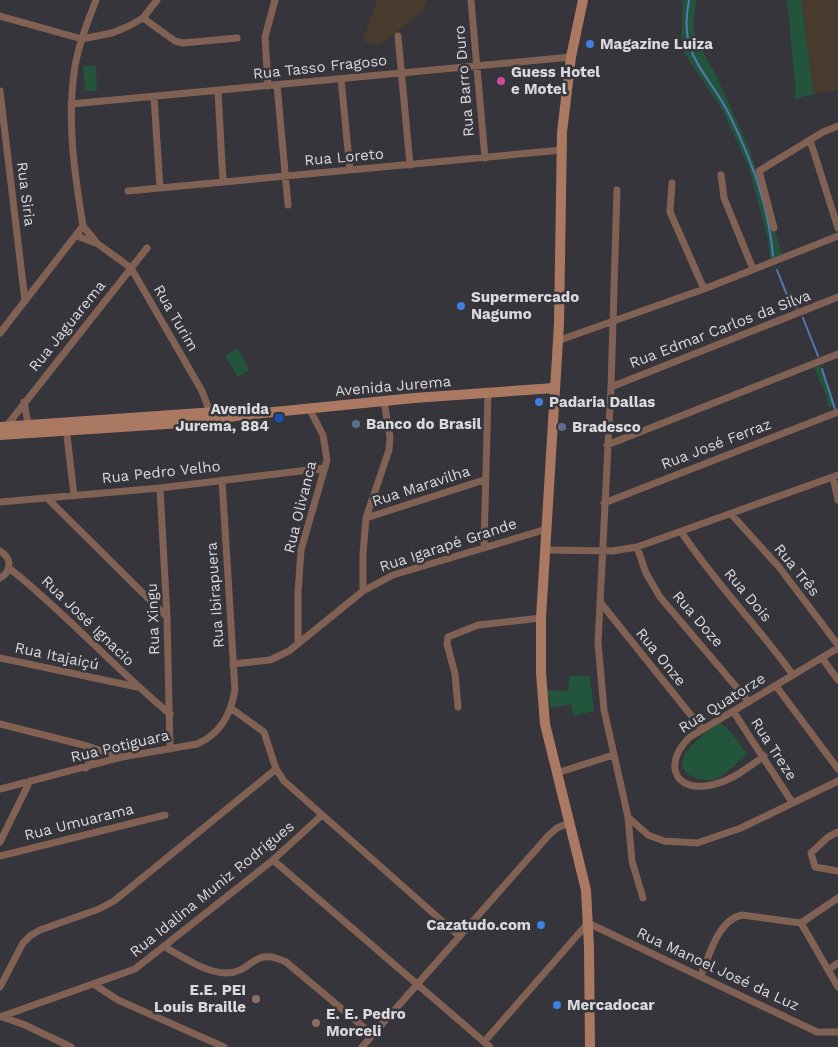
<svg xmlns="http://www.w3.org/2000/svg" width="838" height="1047" font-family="'Work Sans',sans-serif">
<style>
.industrial{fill:#483b2d}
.green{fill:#22553b}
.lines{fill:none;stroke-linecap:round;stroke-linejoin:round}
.stream{stroke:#5577b6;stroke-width:2}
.street{stroke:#816153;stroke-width:7}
.secondary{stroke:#ab7862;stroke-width:10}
.shop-dot{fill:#3f7fe0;stroke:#36353b;stroke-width:2}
.hotel-dot{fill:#d1479c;stroke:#36353b;stroke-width:2}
.transit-dot{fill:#1a4fb4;stroke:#36353b;stroke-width:2}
.service-dot{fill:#5c6f8a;stroke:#36353b;stroke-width:2}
.education-dot{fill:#8d6e63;stroke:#36353b;stroke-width:2}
.labels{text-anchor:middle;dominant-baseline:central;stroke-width:5;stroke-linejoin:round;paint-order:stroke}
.poi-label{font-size:15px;font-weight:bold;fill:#dad9dd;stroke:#36353b;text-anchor:start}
.street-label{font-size:15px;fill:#dad9dd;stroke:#36353b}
</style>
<rect width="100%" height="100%" fill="#36353b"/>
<path class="industrial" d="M 377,0 L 427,0 L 423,11 L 380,45 L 363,41 Z
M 801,0 L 838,0 L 838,90 L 814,94 Z"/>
<path class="green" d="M 683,0 L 696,0 L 693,25 L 696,39 L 716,75 L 751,153 L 782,254 L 770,259 L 768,240 L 749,168 L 723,111 L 681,48 Z
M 787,0 L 801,0 L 814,94 L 794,99 L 796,91 Z
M 83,66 L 96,66 L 97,91 L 85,91 Z
M 238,348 L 249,370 L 238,377 L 225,356 Z
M 821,366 L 836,407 L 828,406 L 826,395 L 815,370 L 815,367 Z
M 569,676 L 590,676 L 594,711 L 574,716 L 571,704 L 551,708 L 547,690 L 568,691 Z
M 720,723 L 731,732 L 747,754 C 738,762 727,774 716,779 C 708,781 700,780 693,777 C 662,761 707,732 720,723 Z"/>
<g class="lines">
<path class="stream" d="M 689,0 C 678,57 706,69 729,114 C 751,158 769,208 773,256
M 777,270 L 787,295 L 797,308
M 803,318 L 818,356
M 822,369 L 835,409"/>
<path class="street" d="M 471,1 L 485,158
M 0,16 L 82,39 L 112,33 L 129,26 L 143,18 L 157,0
M 143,18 L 175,41 L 183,43 L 237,38
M 398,36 L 410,165
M 341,79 L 350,170
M 277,85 L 288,205
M 268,86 L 265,37 L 275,0
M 0,91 L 25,301
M 218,91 L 223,182
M 154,97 L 160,188
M 71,104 L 571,57
M 810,140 L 838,228
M 721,175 L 724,198 L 753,269
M 672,183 L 670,212 L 704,289
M 617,190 L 611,387 L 598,643 L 604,710 L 628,817 L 648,835 L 664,841 L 697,843 L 741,828 L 838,781
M 128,191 L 562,150
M 83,226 L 97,243
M 774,228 L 759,171 L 823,132 L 838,126
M 77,236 L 98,244 L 131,268 L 202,391 L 211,415
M 0,333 L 83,226 C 75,176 67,125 74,73 C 77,48 87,24 96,0
M 557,341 L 704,289 L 838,236
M 611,387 L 838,297
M 24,402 L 29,429
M 66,427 L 74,495
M 5,428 L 147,248
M 607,445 L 838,354
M 833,477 L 838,500
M 160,488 L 167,617 L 170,749
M 48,499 L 167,617
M 0,502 L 160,488 L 325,468
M 604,503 L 838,412
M 732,515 L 779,567 L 838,645
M 366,518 L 484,480
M 682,533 C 715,583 758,626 793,675
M 484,546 L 488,393
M 637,547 L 646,573 L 660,597 L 749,702
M 546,550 L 612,551 L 637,547 L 838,475
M 0,551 C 12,558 12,571 0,578
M 9,568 C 66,613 114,668 170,714
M 363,591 L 363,554 L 366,518 L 389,450 L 390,437 L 384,401
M 600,602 L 702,729
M 298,644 L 298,593 L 301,550 L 327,460 L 323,435 L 310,410
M 0,658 L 137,687
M 822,658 L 838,680
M 233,664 L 270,660 L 289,651 L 363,591 L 393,575 L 547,529
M 776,686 L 838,769
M 458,707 L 455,674 L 447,644 L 448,637 L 478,625 L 541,618
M 232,709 L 264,732 L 276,769 L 284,781 L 459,936
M 733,711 L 792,802
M 0,724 L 87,746 L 122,757
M 764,756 C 746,769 729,783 706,786 C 670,790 666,759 690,737 L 838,648
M 86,768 L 91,760 L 87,746
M 557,773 L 613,755
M 0,789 L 122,757 L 197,744 C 221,734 231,714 235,690 L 222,480
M 628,817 L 632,861 L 643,898
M 838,832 L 828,837 L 811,853 L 815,867 L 838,871
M 0,842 L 30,781
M 0,856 L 165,815
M 273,860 L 490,1047
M 801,923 L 838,987
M 801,923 L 838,898
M 165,947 C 183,957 204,972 225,973 C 253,974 252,945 286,962 L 373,1035
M 828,970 L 838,963
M 701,975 C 710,954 718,920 742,915 L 801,923
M 95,985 L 118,1000 L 224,1047
M 0,987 L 23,943 L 30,936 L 40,930 L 99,909 L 114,901 L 276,769
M 0,1016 L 25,1025 L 71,1047
M 0,1017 L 135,969 L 273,860 L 322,815
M 484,1042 L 588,923 L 817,1032 L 838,1032
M 362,1047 L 548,836 L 557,828 L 569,823"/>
<path class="secondary" d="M 583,0 L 571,57 L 562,132 L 559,324 L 541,618 L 541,673 L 545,724 L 586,890 L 589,947 L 590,1047
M 0,427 L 215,412 L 231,415
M 0,435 L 212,421 L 235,416 L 414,398 L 554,388"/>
</g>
<g class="shop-dot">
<circle cx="590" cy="44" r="5"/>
<circle cx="461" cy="306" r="5"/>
<circle cx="539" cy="402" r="5"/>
<circle cx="541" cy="925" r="5"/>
<circle cx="557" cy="1005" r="5"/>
</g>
<circle class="hotel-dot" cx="501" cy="81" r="5"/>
<rect class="transit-dot" x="274" y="413" width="10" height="10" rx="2.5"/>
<g class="service-dot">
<circle cx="356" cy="424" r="5"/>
<circle cx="562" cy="427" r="5"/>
</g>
<g class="education-dot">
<circle cx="256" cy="999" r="5"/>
<circle cx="316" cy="1023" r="5"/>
</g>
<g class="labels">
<g class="poi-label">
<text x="600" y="44">Magazine Luiza</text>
<text x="511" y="72">Guess Hotel<tspan x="511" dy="17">e Motel</tspan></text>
<text x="471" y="297">Supermercado<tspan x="471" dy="17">Nagumo</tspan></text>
<text x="549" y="402">Padaria Dallas</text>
<text x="269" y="409" text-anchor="end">Avenida<tspan x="269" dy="17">Jurema, 884</tspan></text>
<text x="366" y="424">Banco do Brasil</text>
<text x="572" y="427">Bradesco</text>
<text x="531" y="925" text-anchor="end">Cazatudo.com</text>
<text x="246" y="990" text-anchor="end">E.E. PEI<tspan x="246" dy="17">Louis Braille</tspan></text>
<text x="567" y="1005">Mercadocar</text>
<text x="326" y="1014">E. E. Pedro<tspan x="326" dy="17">Morceli</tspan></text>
</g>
<g class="street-label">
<text transform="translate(320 67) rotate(-6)">Rua Tasso Fragoso</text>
<text transform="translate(464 81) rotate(-95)">Rua Barro Duro</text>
<text transform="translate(344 157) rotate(-5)">Rua Loreto</text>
<text transform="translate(26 194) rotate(83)">Rua Siria</text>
<text transform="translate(176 318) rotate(60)">Rua Turim</text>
<text transform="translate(67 326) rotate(-51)">Rua Jaguarema</text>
<text transform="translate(720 329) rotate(-21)">Rua Edmar Carlos da Silva</text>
<text transform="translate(393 386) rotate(-5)">Avenida Jurema</text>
<text transform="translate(716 444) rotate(-21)">Rua José Ferraz</text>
<text transform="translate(161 472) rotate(-6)">Rua Pedro Velho</text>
<text transform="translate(421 486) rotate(-18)">Rua Maravilha</text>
<text transform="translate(300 507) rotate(-76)">Rua Olivanca</text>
<text transform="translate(448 545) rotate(-18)">Rua Igarapé Grande</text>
<text transform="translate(797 570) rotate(51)">Rua Três</text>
<text transform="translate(215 595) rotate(-94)">Rua Ibirapuera</text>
<text transform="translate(748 595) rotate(50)">Rua Dois</text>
<text transform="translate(153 619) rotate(-92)">Rua Xingu</text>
<text transform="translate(698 619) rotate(49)">Rua Doze</text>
<text transform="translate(88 621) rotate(44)">Rua José Ignacio</text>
<text transform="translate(57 656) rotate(12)">Rua Itajaiçú</text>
<text transform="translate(661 657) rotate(51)">Rua Onze</text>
<text transform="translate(722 703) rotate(-32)">Rua Quatorze</text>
<text transform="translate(120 746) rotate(-13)">Rua Potiguara</text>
<text transform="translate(774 749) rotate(57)">Rua Treze</text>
<text transform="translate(79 822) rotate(-14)">Rua Umuarama</text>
<text transform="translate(212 889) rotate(-39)">Rua Idalina Muniz Rodrigues</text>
<text transform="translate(718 969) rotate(25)">Rua Manoel José da Luz</text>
</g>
</g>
</svg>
